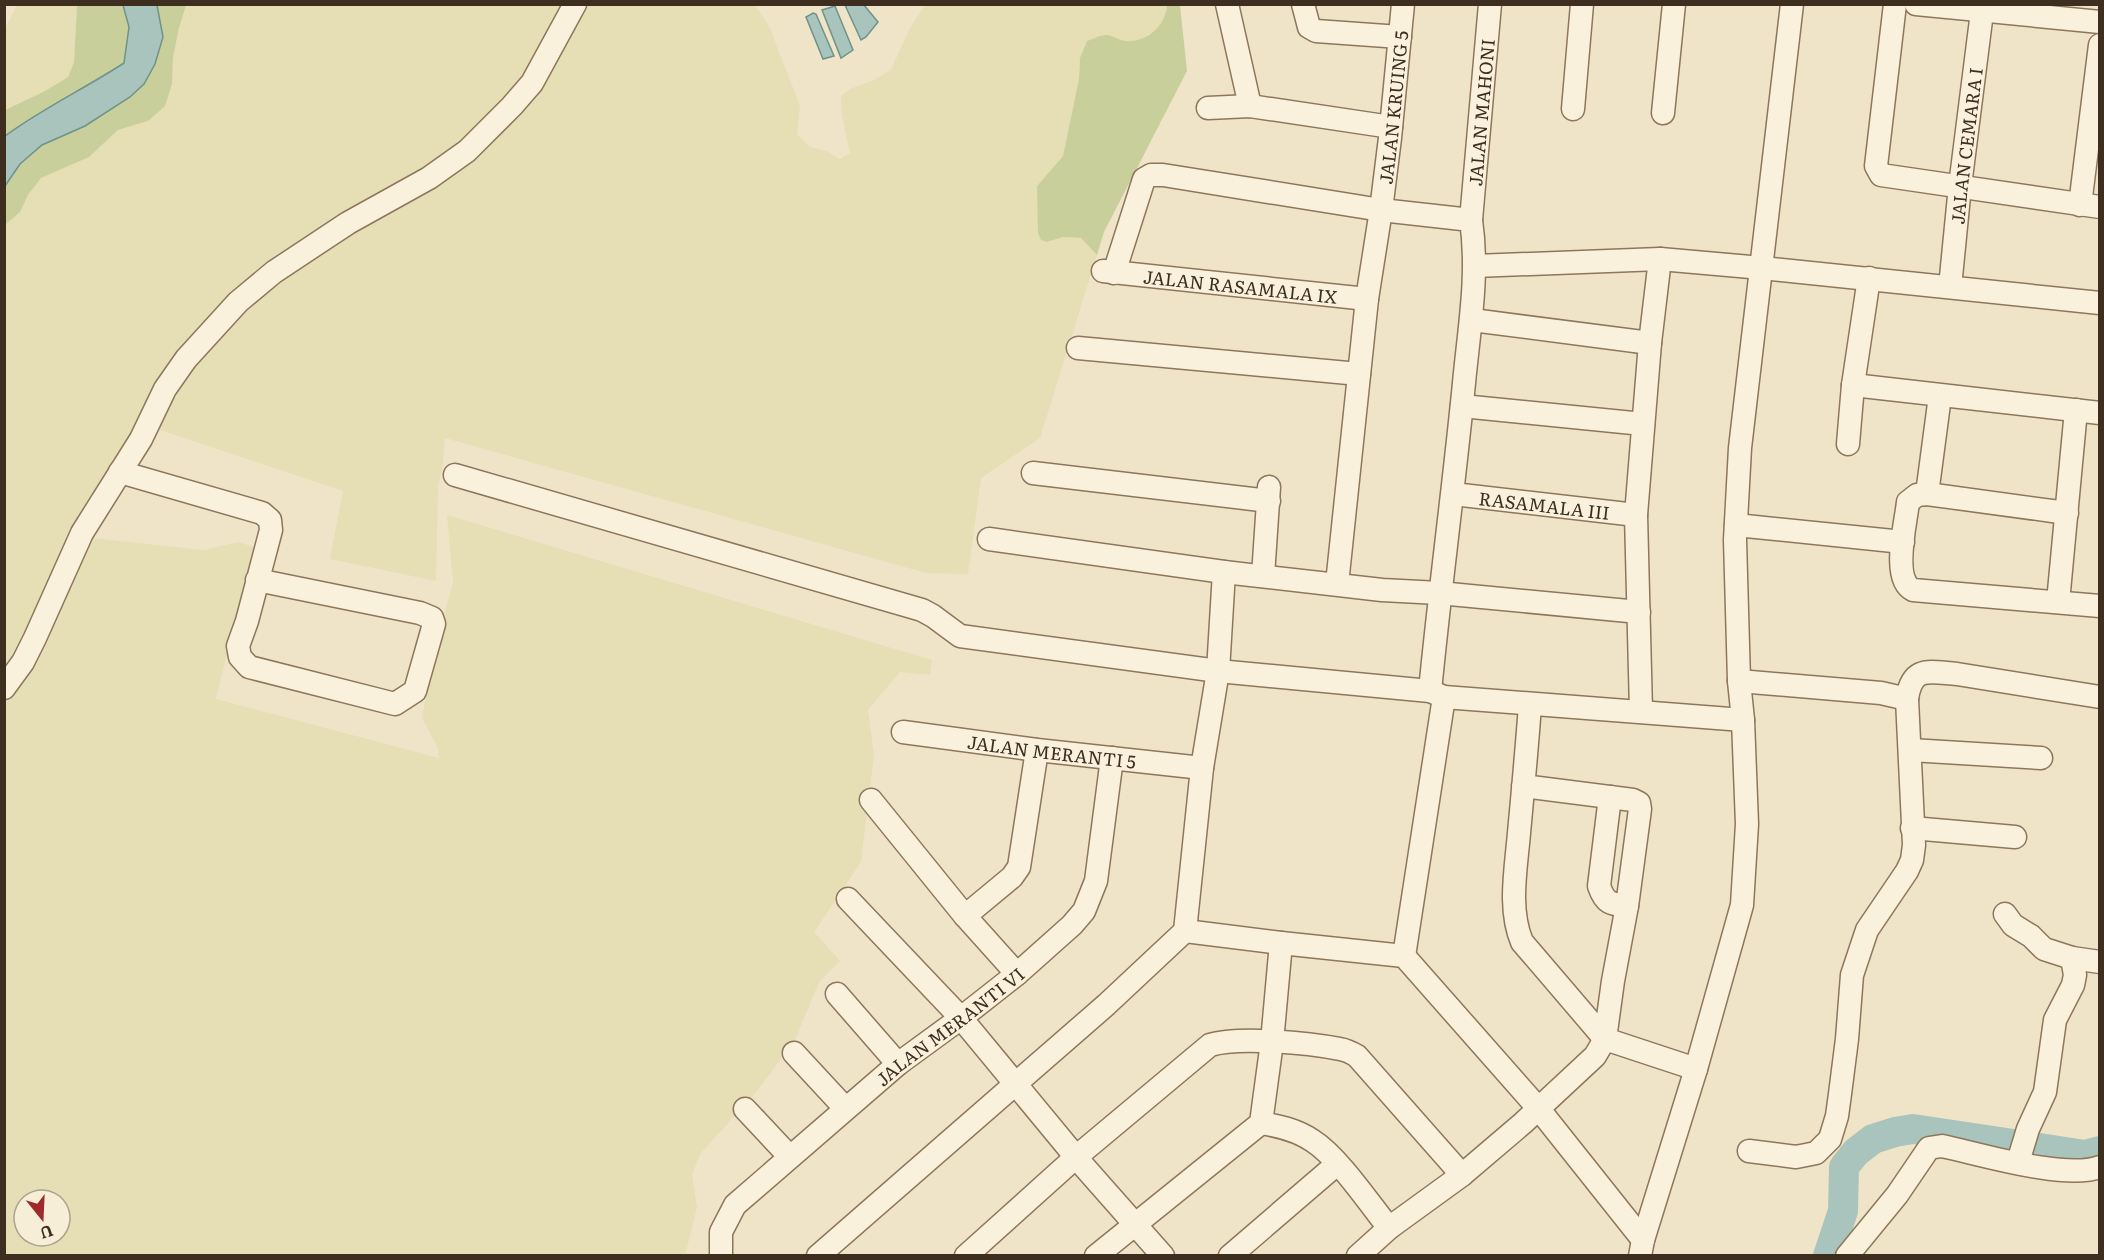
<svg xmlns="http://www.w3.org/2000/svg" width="2104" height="1260" font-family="Literata,serif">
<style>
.farmland{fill:#e6deb5;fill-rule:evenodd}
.green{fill:#c9cf9b}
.water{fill:#a9c4bc;stroke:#6f938a;stroke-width:1.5}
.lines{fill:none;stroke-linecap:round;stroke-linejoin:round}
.river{stroke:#a9c4bc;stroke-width:30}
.minor-casing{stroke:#8d765c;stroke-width:25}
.minor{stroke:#faf1dc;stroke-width:22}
.labels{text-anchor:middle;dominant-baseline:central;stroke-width:6;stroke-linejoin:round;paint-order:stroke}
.street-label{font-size:18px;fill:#3d2e20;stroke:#f7eed8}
</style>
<rect width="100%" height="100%" fill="#f0e4c8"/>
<path class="farmland" d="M 17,5 L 77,5 L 74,62 L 68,77 L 45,91 L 5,110 L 5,29 Z
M 186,5 L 565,5 L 524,78 L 461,144 L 232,295 L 5,675 L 5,225 L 20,212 L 28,195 L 41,178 L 89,157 L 118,130 L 148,121 L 172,84 L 173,58 L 179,28 Z
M 587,5 L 755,5 L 769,26 L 800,106 L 797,134 L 810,147 L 826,151 L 840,159 L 850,153 L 842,115 L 841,96 L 850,89 L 874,80 L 891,70 L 910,28 L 925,5 L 1167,5 L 1166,15 L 1158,28 L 1139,41 L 1123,41 L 1106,35 L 1080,58 L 1079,79 L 1063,156 L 1037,186 L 1047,242 L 1063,237 L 1081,238 L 1097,255 L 1040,438 L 981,478 L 968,574 L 926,573 L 445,438 L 443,464 L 438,487 L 436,581 L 330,559 L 343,491 L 157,429 L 174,394 L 194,365 L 245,309 L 280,281 L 353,232 L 435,187 L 474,159 L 574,28 Z
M 447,515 L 932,660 L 930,675 L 900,672 L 868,710 L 874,755 L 861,862 L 814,932 L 840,961 L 819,982 L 795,1040 L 757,1091 L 701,1153 L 692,1174 L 697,1207 L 685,1256 L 5,1255 L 4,703 L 19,687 L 32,667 L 91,538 L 204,550 L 238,542 L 254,547 L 216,699 L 439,758 L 438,748 L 422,718 L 431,669 L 438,654 L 443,619 L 453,582 ZM 24,1200 L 60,1200 L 60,1236 L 24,1236 Z"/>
<path class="green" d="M 77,5 L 123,5 L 129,27 L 124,63 L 5,136 L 5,110 L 45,91 L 68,77 L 74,62 Z
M 157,5 L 186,5 L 179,28 L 173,58 L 172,84 L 165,106 L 148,121 L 118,130 L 89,157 L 41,178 L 28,195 L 20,212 L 5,225 L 5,186 L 20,164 L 42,145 L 85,126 L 163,37 Z
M 1167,5 L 1180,5 L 1187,71 L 1104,232 L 1097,255 L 1081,238 L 1063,237 L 1047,242 L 1041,240 L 1038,233 L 1037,186 L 1063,156 L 1079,79 L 1080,58 L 1087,41 C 1093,39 1100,35 1106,35 C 1112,35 1119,40 1125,41 C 1146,43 1166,26 1167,5 Z"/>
<path class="water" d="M 123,5 L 157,5 L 163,37 L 155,64 L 144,84 L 130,97 L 85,126 L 42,145 L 20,164 L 5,186 L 5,136 C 43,108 84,89 124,63 L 129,27 Z
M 845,5 L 864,5 L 878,22 L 866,37 L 861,40 Z
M 835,6 L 853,50 L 841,58 L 822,10 Z
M 813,13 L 816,14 L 834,56 L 823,59 L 806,17 Z"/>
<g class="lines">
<path class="river" d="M 1828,1256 L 1843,1211 L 1844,1167 L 1856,1152 L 1873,1139 L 1895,1132 L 1913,1129 L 2085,1155 L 2100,1151"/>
<defs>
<g id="minor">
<path d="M 1227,4 L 1250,106"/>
<path d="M 1303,4 L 1309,27 L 1316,31 L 1400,37"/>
<path d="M 1895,4 L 1876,166 L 1881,175 L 2100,207"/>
<path d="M 1916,4 L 2100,22"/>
<path d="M 1208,108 L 1250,106 L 1391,127"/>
<path d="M 1573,109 L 1582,4"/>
<path d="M 1663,113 L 1674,4"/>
<path d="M 2080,205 L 2100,45"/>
<path id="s1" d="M 1471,220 L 1490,4"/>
<path d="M 1475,266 L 1660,259 L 1762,268 L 2100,303"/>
<path id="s2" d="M 1103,271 L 1367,299"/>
<path d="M 1114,273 L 1144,179 L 1151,175 L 1163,175 L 1381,210 L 1471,220 C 1479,275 1469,329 1464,383 C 1454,486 1440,588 1430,691"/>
<path id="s3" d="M 1950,287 L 1960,186 L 1983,4"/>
<path d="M 1472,320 L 1650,343"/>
<path d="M 1078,348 L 1359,374"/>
<path d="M 1853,385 L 2100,413"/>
<path d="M 1462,406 L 1643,424"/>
<path d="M 1848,444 L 1853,385 L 1869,278"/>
<path d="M 120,472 L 262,513 L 270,520 L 271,530 L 247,621 L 238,646 L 240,657 L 249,667 L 395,704 L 415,691 L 434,624 L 432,618 L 420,613 L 257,580"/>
<path d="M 1033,473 L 1269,501"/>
<path d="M 455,475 L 922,610 L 933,616 L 960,636 L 1218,671 L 1224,572"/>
<path id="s4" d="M 1453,494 L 1636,515"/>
<path d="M 1927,494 L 1940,396"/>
<path d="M 2067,513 L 1927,494 L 1917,495 L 1908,502 C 1906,523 1891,579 1913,590 L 2100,606"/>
<path d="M 1736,525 L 1903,542"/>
<path d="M 989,539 L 1224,572 L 1382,590 L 1439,593 L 1639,612"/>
<path d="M 1263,576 L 1269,487"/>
<path id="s5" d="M 1337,584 L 1367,299 L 1381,210 L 1390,138 L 1403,4"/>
<path d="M 2058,602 L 2076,410"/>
<path d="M 1739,681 L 1881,693 L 1907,699 C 1912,665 1929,672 1957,674 L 2100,697"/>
<path d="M 4,688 L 23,662 L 35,638 L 82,533 L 141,439 L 165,389 L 186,359 L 238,302 L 274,272 L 348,223 L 429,178 L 467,151 L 512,106 L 532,83 L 575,4"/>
<path d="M 1641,711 L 1636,515 L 1650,343 L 1660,259"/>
<path id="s6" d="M 903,732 L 1037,750 L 1202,768"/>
<path d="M 1911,750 L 2041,758"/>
<path d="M 1523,786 L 1633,800 L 1639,803 L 1640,809 L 1627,906 L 1613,981 L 1605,1039 L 1522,942 C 1508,909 1516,869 1519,833 C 1523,790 1527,747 1530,705"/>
<path d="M 1610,797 L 1599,886 C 1605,903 1610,904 1627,906"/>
<path d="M 871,800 L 965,916 L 1017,974"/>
<path d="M 1912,828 L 2015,837"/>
<path d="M 848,899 L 961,1018 L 1080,1162 L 1163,1256"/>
<path d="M 2005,914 L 2013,925 L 2031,936 L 2044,949 L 2072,958 L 2100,962"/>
<path d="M 965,916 L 1012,877 L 1019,867 L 1037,750"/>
<path d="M 1185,931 L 1281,943 L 1404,956 L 1538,1108 L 1643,1240"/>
<path d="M 1404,956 L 1444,697"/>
<path d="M 837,994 L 898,1064"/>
<path d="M 794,1053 L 845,1108"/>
<path d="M 745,1109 L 790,1157"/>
<path d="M 1261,1123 C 1279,1126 1297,1130 1313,1141 C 1338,1157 1369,1203 1389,1228"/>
<path d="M 1749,1151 L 1796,1157 L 1816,1153 L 1830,1139 L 1837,1116 L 1840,1094 L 1847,1039 L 1852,975 L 1867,930 L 1907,871 L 1912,860 L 1914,845 L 1907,699"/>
<path d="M 2018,1162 L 2028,1129 L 2045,1092 L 2055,1020 L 2073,985 L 2075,975 L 2072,958"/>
<path id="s7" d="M 721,1256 L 721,1232 L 735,1205 L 898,1064 L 961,1018 L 1017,974 L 1072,925 L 1084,911 L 1096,881 L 1112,758"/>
<path d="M 818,1256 L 1106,1005 L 1185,931 L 1202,768 L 1218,671 L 1430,691 L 1444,697 L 1743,720"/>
<path d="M 966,1256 L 1076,1157 L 1210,1045 C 1238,1036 1309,1043 1340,1049 C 1346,1050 1352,1053 1357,1056 L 1462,1175"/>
<path d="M 1096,1256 L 1261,1123 L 1272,1042 L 1281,943"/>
<path d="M 1230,1256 L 1337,1164"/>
<path d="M 1358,1256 L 1389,1228 L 1462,1175 L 1523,1123 L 1595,1056 L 1605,1039 L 1696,1069"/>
<path d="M 1640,1256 L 1643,1240 L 1696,1069 L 1742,905 L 1747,824 L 1743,720 L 1739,681 L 1735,540 L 1740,448 L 1792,4"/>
<path d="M 1847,1256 L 1897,1195 L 1929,1148 L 1942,1146 C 1980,1154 2065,1180 2100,1167"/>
</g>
</defs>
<use href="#minor" class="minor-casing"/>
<use href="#minor" class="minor"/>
</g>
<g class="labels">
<g class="street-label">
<text stroke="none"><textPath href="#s5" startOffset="480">JALAN KRUING 5</textPath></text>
<text stroke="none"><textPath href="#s1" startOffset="108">JALAN MAHONI</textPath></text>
<text stroke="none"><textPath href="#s3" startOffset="142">JALAN CEMARA I</textPath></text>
<text stroke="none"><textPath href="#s2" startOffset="138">JALAN RASAMALA IX</textPath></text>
<text stroke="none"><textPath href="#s4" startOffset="92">RASAMALA III</textPath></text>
<text stroke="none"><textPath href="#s6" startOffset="150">JALAN MERANTI 5</textPath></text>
<text stroke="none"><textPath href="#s7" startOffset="334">JALAN MERANTI VI</textPath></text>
</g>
</g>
<rect width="2104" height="1260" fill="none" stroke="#3d2e20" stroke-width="12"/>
<g transform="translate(42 1218) rotate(162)"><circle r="28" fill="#f7eed8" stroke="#ada18e" stroke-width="1.5"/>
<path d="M0-4.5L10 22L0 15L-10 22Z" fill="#9e2a2b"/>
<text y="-9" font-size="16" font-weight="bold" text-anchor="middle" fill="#3d2e20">U</text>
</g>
</svg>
